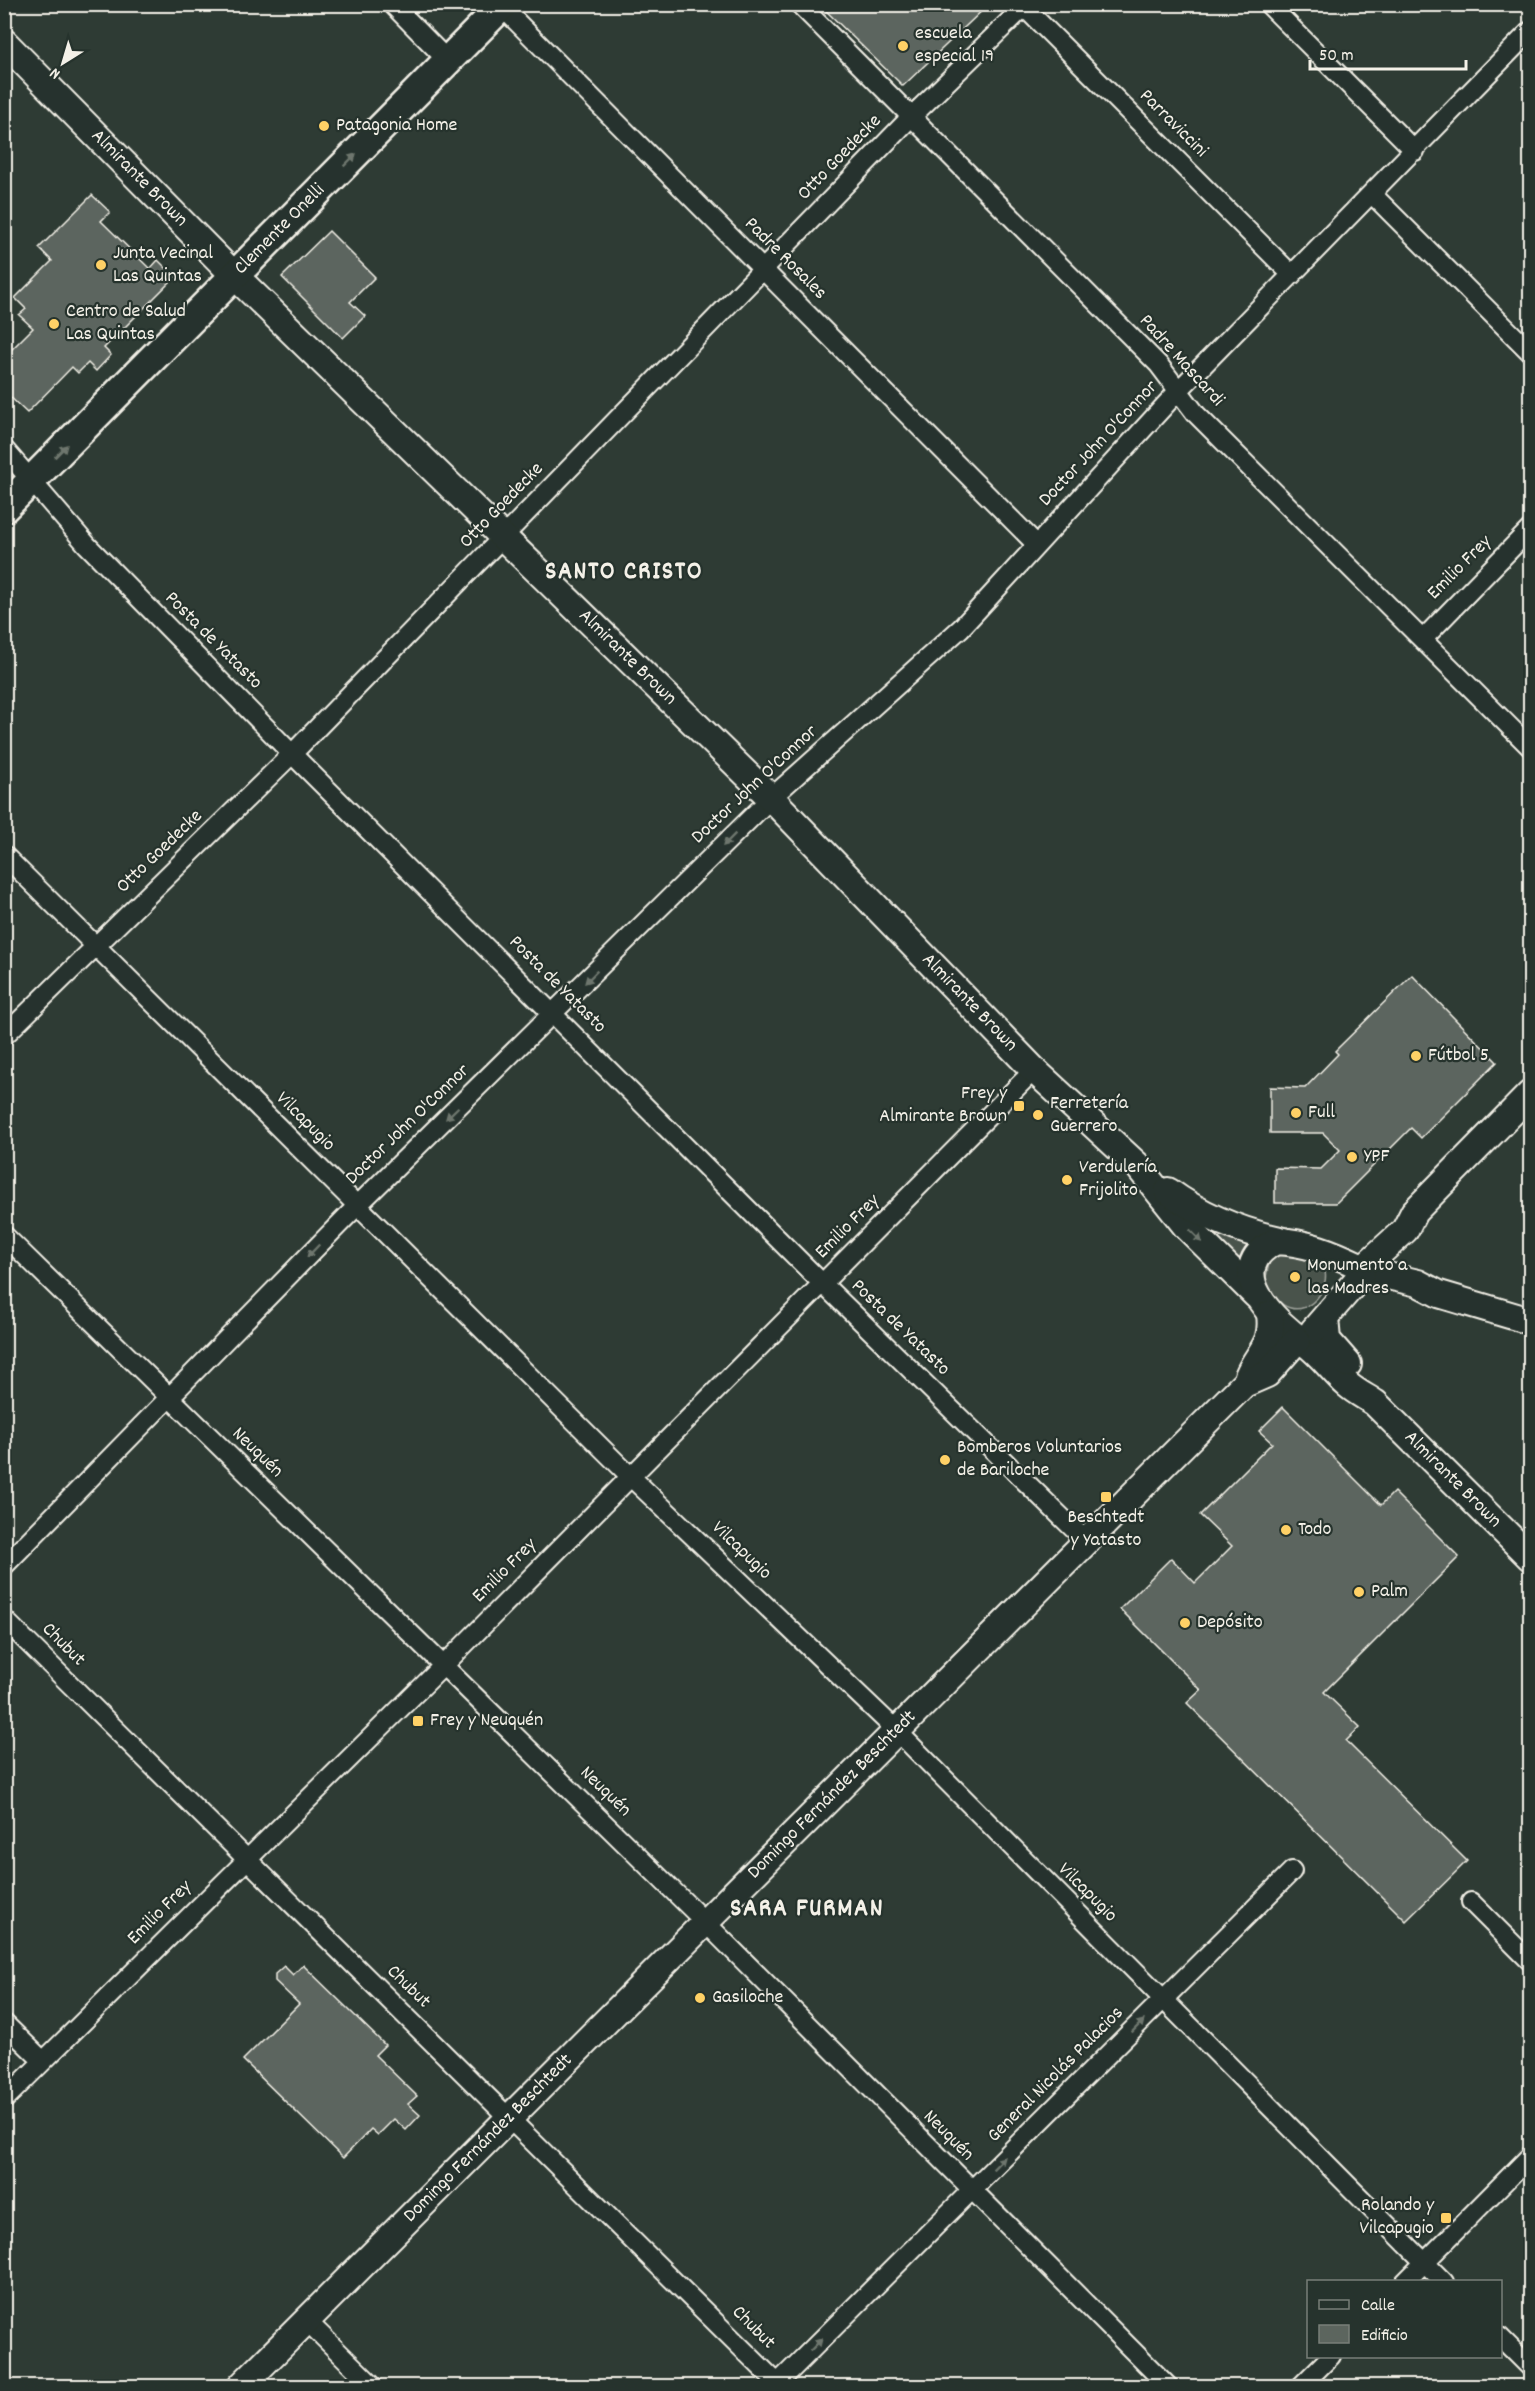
<svg xmlns="http://www.w3.org/2000/svg" width="1535" height="2391" font-family="Dekko,sans-serif">
<style>
.green{fill:#48524c;stroke:#9ea29a;stroke-width:1.5}
.building{fill:#5c655e;stroke:#f4f1e8;stroke-width:1.5}
.lines{fill:none;stroke-linecap:round;stroke-linejoin:round}
.street-casing{stroke:#f4f1e8;stroke-width:22}
.secondary-casing{stroke:#f4f1e8;stroke-width:30}
.primary-casing{stroke:#f4f1e8;stroke-width:33}
.street{stroke:#26332d;stroke-width:18}
.secondary{stroke:#26332d;stroke-width:26}
.primary{stroke:#26332d;stroke-width:28}
.oneway{fill:#6e766e}
.poi-dot{fill:#ffd166;stroke:#26332d;stroke-width:2}
.labels{text-anchor:middle;dominant-baseline:central;stroke-width:4.5;stroke-linejoin:round;paint-order:stroke}
.poi-label{font-size:20px;fill:#f4f1e8;stroke:#26332d;text-anchor:start}
.street-label{font-size:20px;fill:#f4f1e8;stroke:#26332d}
.district-label{font-size:26px;font-weight:bold;letter-spacing:1.5px;fill:#f4f1e8;stroke:#26332d}
</style>
<rect width="100%" height="100%" fill="#2e3b34"/>
<filter id="ink" filterUnits="userSpaceOnUse"><feTurbulence type="fractalNoise" baseFrequency=".0167" numOctaves="2"/><feDisplacementMap in="SourceGraphic" scale="12" xChannelSelector="R" yChannelSelector="G"/><feConvolveMatrix kernelMatrix="1 2 1 2 8 2 1 2 1" color-interpolation-filters="sRGB"/></filter>
<g filter="url(#ink)">
<path class="green" d="M 1200,1224 L 1254,1242 L 1241,1267 Z
M 1287,1250 C 1296,1254 1311,1256 1319,1262 C 1343,1281 1295,1345 1265,1281 L 1270,1260 Z"/>
<path class="building" d="M 819,4 L 989,4 L 903,86 Z
M 92,195 L 110,212 L 101,221 L 150,269 L 158,260 L 175,277 L 104,348 L 111,355 L 96,371 L 88,363 L 78,373 L 72,367 L 27,413 L 4,391 L 4,357 L 33,328 L 19,315 L 26,309 L 15,298 L 52,261 L 39,248 Z
M 329,231 L 375,277 L 350,302 L 365,316 L 343,338 L 282,277 Z
M 1412,975 L 1497,1062 L 1421,1138 L 1411,1128 L 1336,1203 L 1275,1203 L 1275,1168 L 1321,1169 L 1340,1150 L 1323,1133 L 1270,1133 L 1270,1087 L 1305,1088 L 1338,1054 L 1335,1051 Z
M 1283,1407 L 1381,1505 L 1394,1492 L 1459,1557 L 1324,1692 L 1360,1727 L 1346,1741 L 1467,1861 L 1406,1921 L 1187,1703 L 1201,1690 L 1120,1609 L 1171,1558 L 1195,1583 L 1232,1546 L 1200,1515 L 1272,1443 L 1259,1431 Z
M 303,1965 L 385,2045 L 375,2055 L 417,2096 L 408,2104 L 420,2115 L 406,2130 L 394,2119 L 378,2135 L 371,2129 L 343,2158 L 243,2060 L 299,2004 L 275,1981 L 275,1974 L 284,1966 L 293,1975 Z"/>
<g class="lines">
<defs>
<path id="street" d="M 392,4 L 448,61
M 799,4 L 1159,365 L 1196,414 L 1530,747
M 1021,4 L 1292,275
M 1268,4 L 1415,151
M 502,7 L 1036,544
M 1373,195 L 1530,352
M 4,449 L 87,545 L 292,754 L 823,1284 L 1088,1543
M 1423,639 L 1530,529
M 4,855 L 631,1477 L 898,1732 L 1444,2282
M 4,1036 L 292,754 L 910,118 L 1027,4
M 4,1235 L 704,1921 L 1168,2386
M 4,1566 L 358,1205 L 771,798 L 961,628 L 1179,390 L 1530,31
M 4,1619 L 780,2386
M 1471,1902 L 1530,1961
M 4,2023 L 43,2061
M 4,2100 L 443,1666 L 1034,1070
M 1405,2282 L 1530,2156
M 307,2321 L 373,2386
M 1500,2337 L 1530,2367
M 775,2386 L 1292,1871
M 1301,2386 L 1331,2356"/>
<g id="secondary">
<path id="s1" d="M 4,42 L 235,276 L 771,798 L 1034,1070 L 1137,1165 L 1185,1225 L 1256,1295"/>
<path d="M 1168,1191 C 1202,1216 1242,1232 1284,1241"/>
<path d="M 1362,1269 L 1405,1230 L 1414,1212 L 1530,1094"/>
<path id="s2" d="M 1362,1270 L 1360,1266 C 1333,1253 1306,1242 1276,1241 C 1219,1270 1275,1323 1305,1343 C 1321,1354 1333,1372 1348,1385 C 1356,1392 1366,1397 1375,1403 L 1530,1557"/>
<path d="M 1362,1270 L 1418,1283 L 1439,1294 L 1530,1321"/>
<path d="M 1325,1318 L 1327,1340 L 1348,1364"/>
<path d="M 1313,1331 L 1359,1278 L 1362,1270"/>
<path d="M 1248,1376 C 1259,1350 1274,1346 1270,1314"/>
<path id="s3" d="M 241,2386 L 1244,1384 L 1267,1374 L 1297,1340"/>
</g>
<g id="primary">
<path id="s4" d="M 4,508 L 504,4"/>
</g>
</defs>
<use href="#street" class="street-casing"/>
<use href="#secondary" class="secondary-casing"/>
<use href="#primary" class="primary-casing"/>
<use href="#street" class="street"/>
<use href="#secondary" class="secondary"/>
<use href="#primary" class="primary"/>
</g>
<defs><path id="oneway-solid" d="M-6-.8H1V-3.2L6.5 0L1 3.2V.8H-6Z" transform="scale(1.5)"/></defs>
<g class="oneway">
<use href="#oneway-solid" transform="translate(350 160) rotate(-45)"/>
<use href="#oneway-solid" transform="translate(61 451) rotate(-45)"/>
<use href="#oneway-solid" transform="translate(729 840) rotate(135)"/>
<use href="#oneway-solid" transform="translate(591 977) rotate(135)"/>
<use href="#oneway-solid" transform="translate(452 1113) rotate(136)"/>
<use href="#oneway-solid" transform="translate(1196 1236) rotate(45)"/>
<use href="#oneway-solid" transform="translate(313 1251) rotate(134)"/>
<use href="#oneway-solid" transform="translate(1138 2026) rotate(-45)"/>
<use href="#oneway-solid" transform="translate(999 2163) rotate(-45)"/>
<use href="#oneway-solid" transform="translate(816 2345) rotate(-45)"/>
</g>
</g>
<g class="poi-dot">
<circle cx="903" cy="46" r="6"/>
<circle cx="324" cy="126" r="6"/>
<circle cx="101" cy="265" r="6"/>
<circle cx="54" cy="324" r="6"/>
<circle cx="1416" cy="1056" r="6"/>
<rect x="1013" y="1100" width="12" height="12" rx="3"/>
<circle cx="1296" cy="1113" r="6"/>
<circle cx="1038" cy="1115" r="6"/>
<circle cx="1352" cy="1157" r="6"/>
<circle cx="1067" cy="1180" r="6"/>
<circle cx="1295" cy="1277" r="6"/>
<circle cx="945" cy="1460" r="6"/>
<rect x="1100" y="1491" width="12" height="12" rx="3"/>
<circle cx="1286" cy="1530" r="6"/>
<circle cx="1359" cy="1592" r="6"/>
<circle cx="1185" cy="1623" r="6"/>
<rect x="412" y="1715" width="12" height="12" rx="3"/>
<circle cx="700" cy="1998" r="6"/>
<rect x="1440" y="2212" width="12" height="12" rx="3"/>
</g>
<g class="labels">
<g class="poi-label">
<text x="915" y="34">escuela<tspan x="915" dy="23">especial 19</tspan></text>
<text x="336" y="126">Patagonia Home</text>
<text x="113" y="254">Junta Vecinal<tspan x="113" dy="23">Las Quintas</tspan></text>
<text x="66" y="312">Centro de Salud<tspan x="66" dy="23">Las Quintas</tspan></text>
<text x="1428" y="1056">Fútbol 5</text>
<text x="1007" y="1094" text-anchor="end">Frey y<tspan x="1007" dy="23">Almirante Brown</tspan></text>
<text x="1050" y="1104">Ferretería<tspan x="1050" dy="23">Guerrero</tspan></text>
<text x="1308" y="1113">Full</text>
<text x="1364" y="1157">YPF</text>
<text x="1079" y="1168">Verdulería<tspan x="1079" dy="23">Frijolito</tspan></text>
<text x="1307" y="1266">Monumento a<tspan x="1307" dy="23">las Madres</tspan></text>
<text x="957" y="1448">Bomberos Voluntarios<tspan x="957" dy="23">de Bariloche</tspan></text>
<text x="1106" y="1518" text-anchor="middle">Beschtedt<tspan x="1106" dy="23">y Yatasto</tspan></text>
<text x="1298" y="1530">Todo</text>
<text x="1371" y="1592">Palm</text>
<text x="1197" y="1623">Depósito</text>
<text x="430" y="1721">Frey y Neuquén</text>
<text x="712" y="1998">Gasiloche</text>
<text x="1434" y="2206" text-anchor="end">Rolando y<tspan x="1434" dy="23">Vilcapugio</tspan></text>
</g>
<g class="street-label">
<text transform="translate(1173 124) rotate(45)">Parraviccini</text>
<text transform="translate(840 158) rotate(-46)">Otto Goedecke</text>
<text stroke="none"><textPath href="#s1" startOffset="192">Almirante Brown</textPath></text>
<text stroke="none"><textPath href="#s4" startOffset="392">Clemente Onelli</textPath></text>
<text transform="translate(785 259) rotate(45)">Padre Rosales</text>
<text transform="translate(1181 361) rotate(48)">Padre Mascardi</text>
<text transform="translate(1099 444) rotate(-47)">Doctor John O'Connor</text>
<text transform="translate(502 506) rotate(-46)">Otto Goedecke</text>
<text transform="translate(1460 568) rotate(-45)">Emilio Frey</text>
<text transform="translate(213 641) rotate(45)">Posta de Yatasto</text>
<text stroke="none"><textPath href="#s1" startOffset="876">Almirante Brown</textPath></text>
<text transform="translate(755 785) rotate(-43)">Doctor John O'Connor</text>
<text transform="translate(160 852) rotate(-44)">Otto Goedecke</text>
<text transform="translate(557 985) rotate(45)">Posta de Yatasto</text>
<text stroke="none"><textPath href="#s1" startOffset="1362">Almirante Brown</textPath></text>
<text transform="translate(305 1122) rotate(45)">Vilcapugio</text>
<text transform="translate(408 1125) rotate(-44)">Doctor John O'Connor</text>
<text transform="translate(848 1227) rotate(-45)">Emilio Frey</text>
<text transform="translate(900 1328) rotate(44)">Posta de Yatasto</text>
<text transform="translate(257 1453) rotate(44)">Neuquén</text>
<text stroke="none"><textPath href="#s2" startOffset="428">Almirante Brown</textPath></text>
<text transform="translate(741 1551) rotate(44)">Vilcapugio</text>
<text transform="translate(505 1571) rotate(-45)">Emilio Frey</text>
<text transform="translate(63 1645) rotate(45)">Chubut</text>
<text transform="translate(605 1792) rotate(44)">Neuquén</text>
<text stroke="none"><textPath href="#s3" startOffset="836">Domingo Fernández Beschtedt</textPath></text>
<text transform="translate(1087 1893) rotate(45)">Vilcapugio</text>
<text transform="translate(160 1913) rotate(-45)">Emilio Frey</text>
<text transform="translate(408 1987) rotate(44)">Chubut</text>
<text transform="translate(1056 2075) rotate(-45)">General Nicolás Palacios</text>
<text transform="translate(948 2136) rotate(45)">Neuquén</text>
<text stroke="none"><textPath href="#s3" startOffset="350">Domingo Fernández Beschtedt</textPath></text>
<text transform="translate(753 2328) rotate(45)">Chubut</text>
</g>
<g class="district-label">
<text x="624" y="572">SANTO CRISTO</text>
<text x="807" y="1909">SARA FURMAN</text>
</g>
</g>
<rect width="1535" height="2391" fill="none" stroke="#26332d" stroke-width="24"/>
<rect x="12" y="12" width="1511" height="2367" fill="none" stroke="#f4f1e8" stroke-width="2" filter="url(#ink)"/>
<rect x="1307" y="2280" width="195" height="78" fill="#26332d" stroke="#787f78" stroke-width="1.5"/>
<rect x="1319" y="2300" width="30" height="9" fill="#26332d" stroke="#787f78" stroke-width="1.5"/>
<text x="1361" y="2310" font-size="18" fill="#f4f1e8">Calle</text>
<rect x="1319" y="2325" width="30" height="18" fill="#5c655e" stroke="#787f78" stroke-width="1.5"/>
<text x="1361" y="2340" font-size="18" fill="#f4f1e8">Edificio</text>
<g transform="translate(63 63) rotate(217)" stroke="#26332d" stroke-width="4.5" paint-order="stroke">
<path d="M0-4.5L10 22L0 15L-10 22Z" fill="#f4f1e8"/>
<text y="-9" font-size="16" font-weight="bold" text-anchor="middle" fill="#f4f1e8">N</text>
</g>
<path d="M1310 60v9h156v-9" fill="none" stroke="#f4f1e8" stroke-width="3"/>
<text x="1319" y="60" font-size="18" fill="#f4f1e8" stroke="#26332d" stroke-width="4.5" paint-order="stroke">50 m</text>
</svg>
